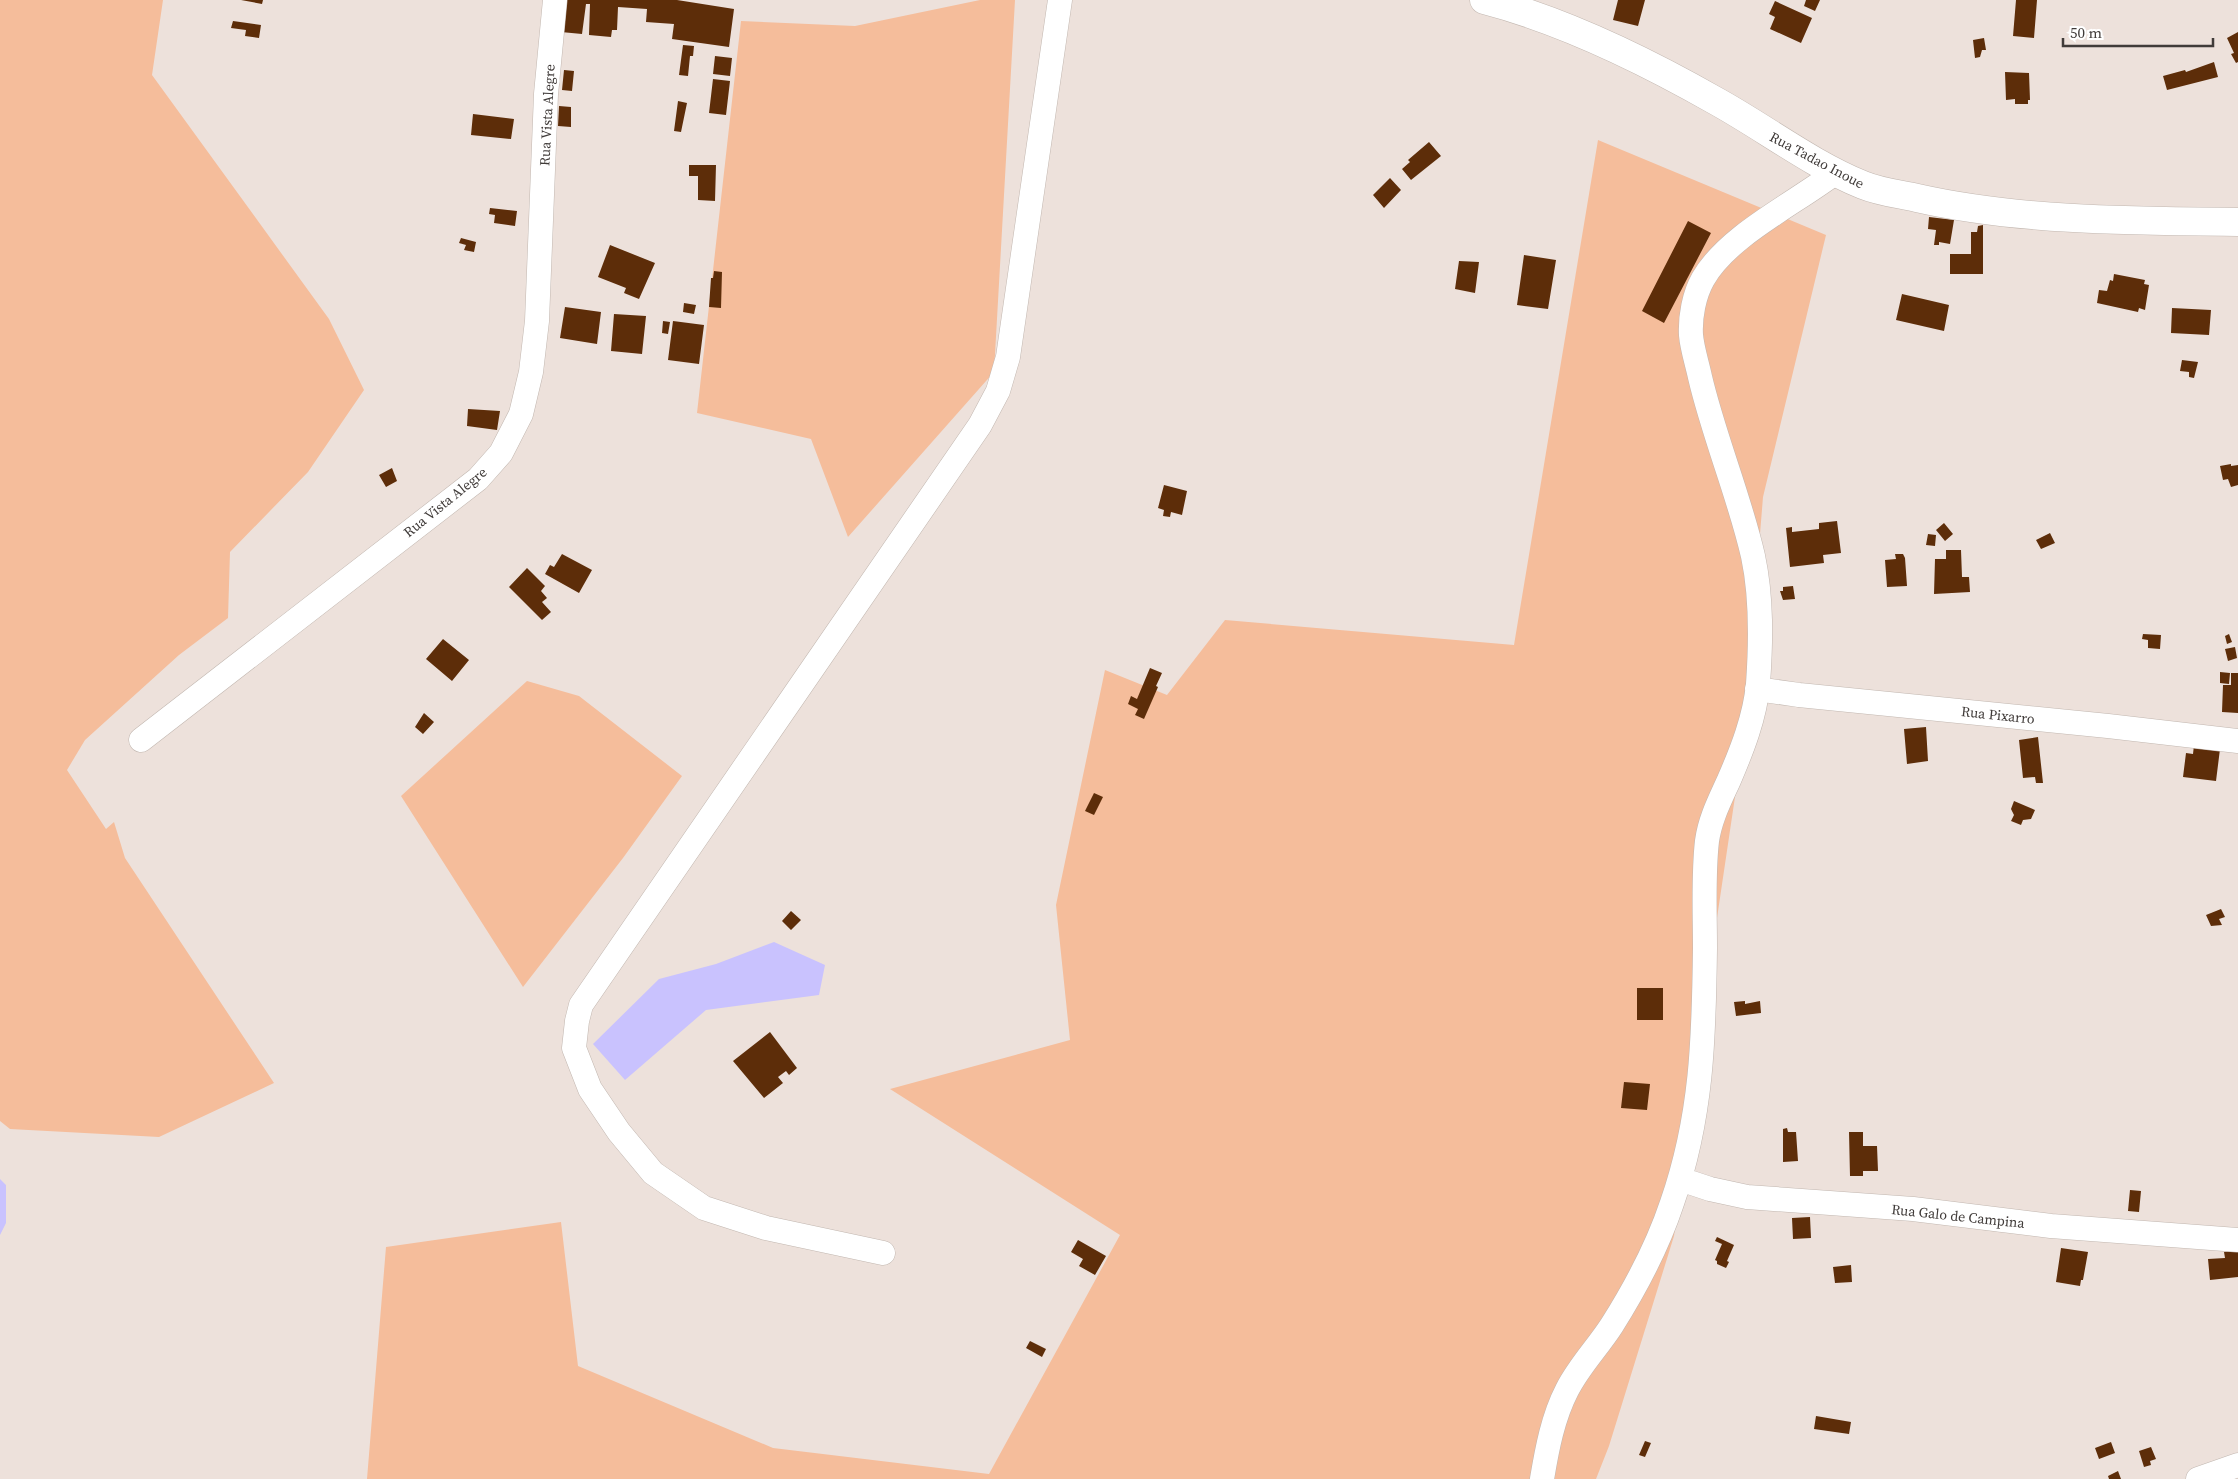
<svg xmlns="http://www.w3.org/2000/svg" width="2238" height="1479" font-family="'Source Serif 4',serif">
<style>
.green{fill:#f5bd9b}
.water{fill:#c9c2fe}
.building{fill:#5d2d09}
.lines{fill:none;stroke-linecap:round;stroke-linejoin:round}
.minor-casing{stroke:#c2b7b0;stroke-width:25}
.tertiary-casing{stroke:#c2b7b0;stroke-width:29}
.minor{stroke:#fff;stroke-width:24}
.tertiary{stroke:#fff;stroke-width:28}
.labels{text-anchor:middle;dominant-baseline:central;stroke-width:5;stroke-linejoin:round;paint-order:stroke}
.street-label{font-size:14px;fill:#403b39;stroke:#fff}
</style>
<rect width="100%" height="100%" fill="#ede1db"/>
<path class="green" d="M 0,0 L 163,0 L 152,75 L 329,319 L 364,390 L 308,472 L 230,552 L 228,618 L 179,655 L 85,740 L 67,770 L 106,829 L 114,822 L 125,858 L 274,1083 L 159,1137 L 10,1129 L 0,1121 Z
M 980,0 L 1015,0 L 994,372 L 848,537 L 811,439 L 697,413 L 741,21 L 855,26 Z
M 1598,140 L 1826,235 L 1763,497 L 1743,743 L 1706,992 L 1674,1236 L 1609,1446 L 1596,1479 L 367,1479 L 386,1247 L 561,1222 L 578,1366 L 773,1448 L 989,1474 L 1120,1235 L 890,1089 L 1070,1040 L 1056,905 L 1105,670 L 1167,695 L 1225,620 L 1514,645 Z
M 527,681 L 579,696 L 682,776 L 623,858 L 523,987 L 401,796 Z"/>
<path class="water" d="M 774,942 L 825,965 L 819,995 L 706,1010 L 625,1080 L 593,1044 L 659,979 L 716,964 Z
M 0,1179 L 6,1185 L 6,1223 L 0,1235 Z"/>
<path class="building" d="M 241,0 L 263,0 L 262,4 Z
M 562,0 L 677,0 L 734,9 L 729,47 L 672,39 L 674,24 L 646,22 L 647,9 L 618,7 L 617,30 L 612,30 L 611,37 L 589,35 L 590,4 L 586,4 L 582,34 L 561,32 Z
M 1618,0 L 1645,0 L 1638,26 L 1613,20 Z
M 1806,0 L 1820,0 L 1815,11 L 1804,6 Z
M 2016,0 L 2037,0 L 2034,38 L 2013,36 Z
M 1775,1 L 1812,18 L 1801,43 L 1770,29 L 1775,17 L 1769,14 Z
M 233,21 L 261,25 L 259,38 L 245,36 L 246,30 L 231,28 Z
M 2238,32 L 2238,62 L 2236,63 L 2231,54 L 2234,53 L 2227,38 Z
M 1984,38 L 1986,50 L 1982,50 L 1980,57 L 1975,58 L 1973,40 Z
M 683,45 L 694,46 L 693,56 L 690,56 L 688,76 L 679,75 Z
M 715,56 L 732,58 L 730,76 L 713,74 Z
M 2214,62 L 2218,77 L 2167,90 L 2163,76 L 2185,70 L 2186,72 Z
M 564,70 L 574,71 L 572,91 L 562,90 Z
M 2005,72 L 2029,73 L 2030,100 L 2028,100 L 2028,104 L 2015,104 L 2015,99 L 2006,100 Z
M 713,79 L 730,81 L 726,115 L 709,113 Z
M 678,101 L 687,103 L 681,132 L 674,131 Z
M 559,106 L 571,107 L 571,127 L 558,126 Z
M 473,114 L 514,119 L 511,139 L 471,135 Z
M 1429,142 L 1441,156 L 1411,180 L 1402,169 L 1410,162 L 1408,160 Z
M 689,165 L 716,165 L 715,201 L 698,200 L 698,176 L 689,176 Z
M 1390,178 L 1401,190 L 1384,208 L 1373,195 Z
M 490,208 L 517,211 L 515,226 L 494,223 L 495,215 L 489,214 Z
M 1929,217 L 1954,220 L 1950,244 L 1939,242 L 1939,245 L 1934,245 L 1936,230 L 1928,229 Z
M 1688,221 L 1711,233 L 1664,323 L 1642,311 Z
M 1983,225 L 1983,274 L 1950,274 L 1950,254 L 1971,254 L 1971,232 L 1977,232 L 1978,226 Z
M 461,238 L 476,242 L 474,252 L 464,250 L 466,245 L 459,243 Z
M 610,245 L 655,263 L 639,299 L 624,293 L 626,288 L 598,277 Z
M 1524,255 L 1556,260 L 1548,309 L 1517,305 Z
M 1459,261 L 1479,262 L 1475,293 L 1455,289 Z
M 714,271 L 722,272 L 721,308 L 709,307 L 711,278 L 713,278 Z
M 2114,274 L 2145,280 L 2144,284 L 2149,285 L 2145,310 L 2139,308 L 2138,312 L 2097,303 L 2099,290 L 2107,291 L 2110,280 L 2113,281 Z
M 1902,294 L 1949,305 L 1944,331 L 1896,320 Z
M 684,303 L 696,305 L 694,314 L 683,312 Z
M 565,307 L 601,312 L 597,344 L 560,338 Z
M 2172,308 L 2211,310 L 2209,335 L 2171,333 Z
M 614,314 L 646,316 L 642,354 L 611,351 Z
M 663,321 L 670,322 L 668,334 L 662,333 Z
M 673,321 L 704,325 L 699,364 L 668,360 Z
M 2182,360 L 2198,362 L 2194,378 L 2189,377 L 2189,372 L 2180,371 Z
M 468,409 L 500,411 L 497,430 L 467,426 Z
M 2231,464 L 2231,466 L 2238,465 L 2238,485 L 2231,487 L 2228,479 L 2223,480 L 2220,466 Z
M 392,468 L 397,481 L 386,487 L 379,475 Z
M 1164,485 L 1187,491 L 1182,515 L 1171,512 L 1170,517 L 1163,516 L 1164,510 L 1158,508 Z
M 1837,521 L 1841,553 L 1823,555 L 1824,563 L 1790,567 L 1786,528 L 1792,527 L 1792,532 L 1819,529 L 1819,523 Z
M 1944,523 L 1953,534 L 1945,541 L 1936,530 Z
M 2050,533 L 2055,543 L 2041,549 L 2036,540 Z
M 1928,534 L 1936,535 L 1935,546 L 1926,545 Z
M 1946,550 L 1961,550 L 1962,577 L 1969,577 L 1970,592 L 1934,594 L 1935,559 L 1946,559 Z
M 562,554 L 592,570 L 579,593 L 545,574 L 550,565 L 554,567 Z
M 1895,554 L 1903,554 L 1905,558 L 1907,586 L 1887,587 L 1885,560 L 1896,559 Z
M 527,568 L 545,586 L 541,591 L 547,598 L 542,602 L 551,612 L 542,620 L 509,587 Z
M 1793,586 L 1795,599 L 1783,600 L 1780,591 L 1783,591 L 1783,587 Z
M 2143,634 L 2161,635 L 2160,649 L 2148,648 L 2148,640 L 2142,639 Z
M 2229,634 L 2232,642 L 2227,644 L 2225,636 Z
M 443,639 L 469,660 L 452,681 L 426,659 Z
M 2235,647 L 2237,658 L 2228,661 L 2225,649 Z
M 1150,668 L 1162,673 L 1156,686 L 1158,687 L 1144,719 L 1135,715 L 1138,709 L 1128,704 L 1131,696 L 1137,699 Z
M 2220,672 L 2230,673 L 2229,684 L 2220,683 Z
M 2231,673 L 2238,673 L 2238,713 L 2222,712 L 2223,685 L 2231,685 Z
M 424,713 L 434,722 L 423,734 L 415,727 Z
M 1926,727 L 1928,761 L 1907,764 L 1904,729 Z
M 2038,737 L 2043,783 L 2036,783 L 2035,777 L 2023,778 L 2019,740 Z
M 2194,745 L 2220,749 L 2216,781 L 2183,777 L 2186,753 L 2193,754 Z
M 1094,793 L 1103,797 L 1094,815 L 1085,811 Z
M 2014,801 L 2035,810 L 2031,819 L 2023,820 L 2021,825 L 2011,821 L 2014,815 L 2011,809 Z
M 2221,909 L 2225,917 L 2219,919 L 2222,925 L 2211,926 L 2206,915 Z
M 791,911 L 801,920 L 791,930 L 782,921 Z
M 1637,988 L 1663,988 L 1663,1020 L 1637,1020 Z
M 1745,1001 L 1745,1004 L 1760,1001 L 1761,1013 L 1736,1016 L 1734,1002 Z
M 770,1032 L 797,1068 L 789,1075 L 786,1071 L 778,1077 L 783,1083 L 764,1098 L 733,1061 Z
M 1624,1082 L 1650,1084 L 1647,1110 L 1621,1108 Z
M 1787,1128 L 1788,1132 L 1796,1132 L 1798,1161 L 1783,1162 L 1783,1129 Z
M 1849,1132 L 1863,1132 L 1863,1146 L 1877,1146 L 1878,1171 L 1863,1171 L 1863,1176 L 1850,1176 Z
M 2130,1190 L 2141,1191 L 2139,1212 L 2128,1211 Z
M 1810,1217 L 1811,1238 L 1793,1239 L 1792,1218 Z
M 1717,1237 L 1734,1245 L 1727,1261 L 1729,1262 L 1726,1268 L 1717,1264 L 1717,1261 L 1715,1260 L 1722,1244 L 1715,1241 Z
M 1078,1240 L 1106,1256 L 1095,1275 L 1079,1266 L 1083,1259 L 1071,1252 Z
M 2061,1248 L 2088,1252 L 2083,1280 L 2081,1280 L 2080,1286 L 2056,1282 Z
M 2238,1250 L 2238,1277 L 2210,1280 L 2208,1259 L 2225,1258 L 2224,1252 Z
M 1851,1265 L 1852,1282 L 1835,1283 L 1833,1267 Z
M 1030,1341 L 1046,1349 L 1042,1357 L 1026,1348 Z
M 1816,1416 L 1851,1422 L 1849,1434 L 1814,1429 Z
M 1645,1441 L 1651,1443 L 1645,1457 L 1639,1455 Z
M 2111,1442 L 2115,1453 L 2099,1459 L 2095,1448 Z
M 2151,1447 L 2156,1459 L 2150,1461 L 2151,1465 L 2144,1467 L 2139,1451 Z
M 2118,1471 L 2121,1479 L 2109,1479 L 2108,1476 Z"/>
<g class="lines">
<defs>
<path id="minor" d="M 1757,689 L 1799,695 L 2108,726 L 2238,741
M 141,740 L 478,479 L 501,453 L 521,414 L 531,372 L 537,321 L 546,94 L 555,0
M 1680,1179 L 1710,1189 L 1747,1197 L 1913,1209 L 2051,1226 L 2238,1240
M 883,1253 L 766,1228 L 704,1208 L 653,1173 L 619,1132 L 590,1089 L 574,1048 L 577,1021 L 581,1005 L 980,425 L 998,391 L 1008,357 L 1060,0
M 1542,1479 C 1547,1449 1553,1417 1567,1390 C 1579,1366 1598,1347 1612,1325 C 1636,1287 1658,1245 1672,1203 C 1702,1117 1704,1038 1705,948 C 1705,912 1703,876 1707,841 C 1710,819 1720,800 1729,780 C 1742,750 1755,717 1758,684 C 1761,642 1762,598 1753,556 C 1739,495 1714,437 1700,377 C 1697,363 1692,348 1691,335 C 1690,317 1694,295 1703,279 C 1728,235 1796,203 1836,172
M 2198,1479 L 2238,1465"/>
<path id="tertiary" d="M 1484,0 C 1565,21 1644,60 1716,101 C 1765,128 1811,164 1863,185 C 1880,192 1899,194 1917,198 C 2019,221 2133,221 2238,222"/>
</defs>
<use href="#minor" class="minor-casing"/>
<use href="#tertiary" class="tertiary-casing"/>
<use href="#minor" class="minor"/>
<use href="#tertiary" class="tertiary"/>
</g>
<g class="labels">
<g class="street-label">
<text transform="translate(547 115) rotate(-87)">Rua Vista Alegre</text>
<text transform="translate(1817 160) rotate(28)">Rua Tadao Inoue</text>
<text transform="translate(445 502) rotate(-39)">Rua Vista Alegre</text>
<text transform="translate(1998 715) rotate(6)">Rua Pixarro</text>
<text transform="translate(1958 1216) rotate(6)">Rua Galo de Campina</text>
</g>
</g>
<path d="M2063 38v8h150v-8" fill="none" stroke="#403b39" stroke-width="2.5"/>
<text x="2070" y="38" font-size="15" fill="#403b39" stroke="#ffffff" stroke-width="4" paint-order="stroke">50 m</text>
</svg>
